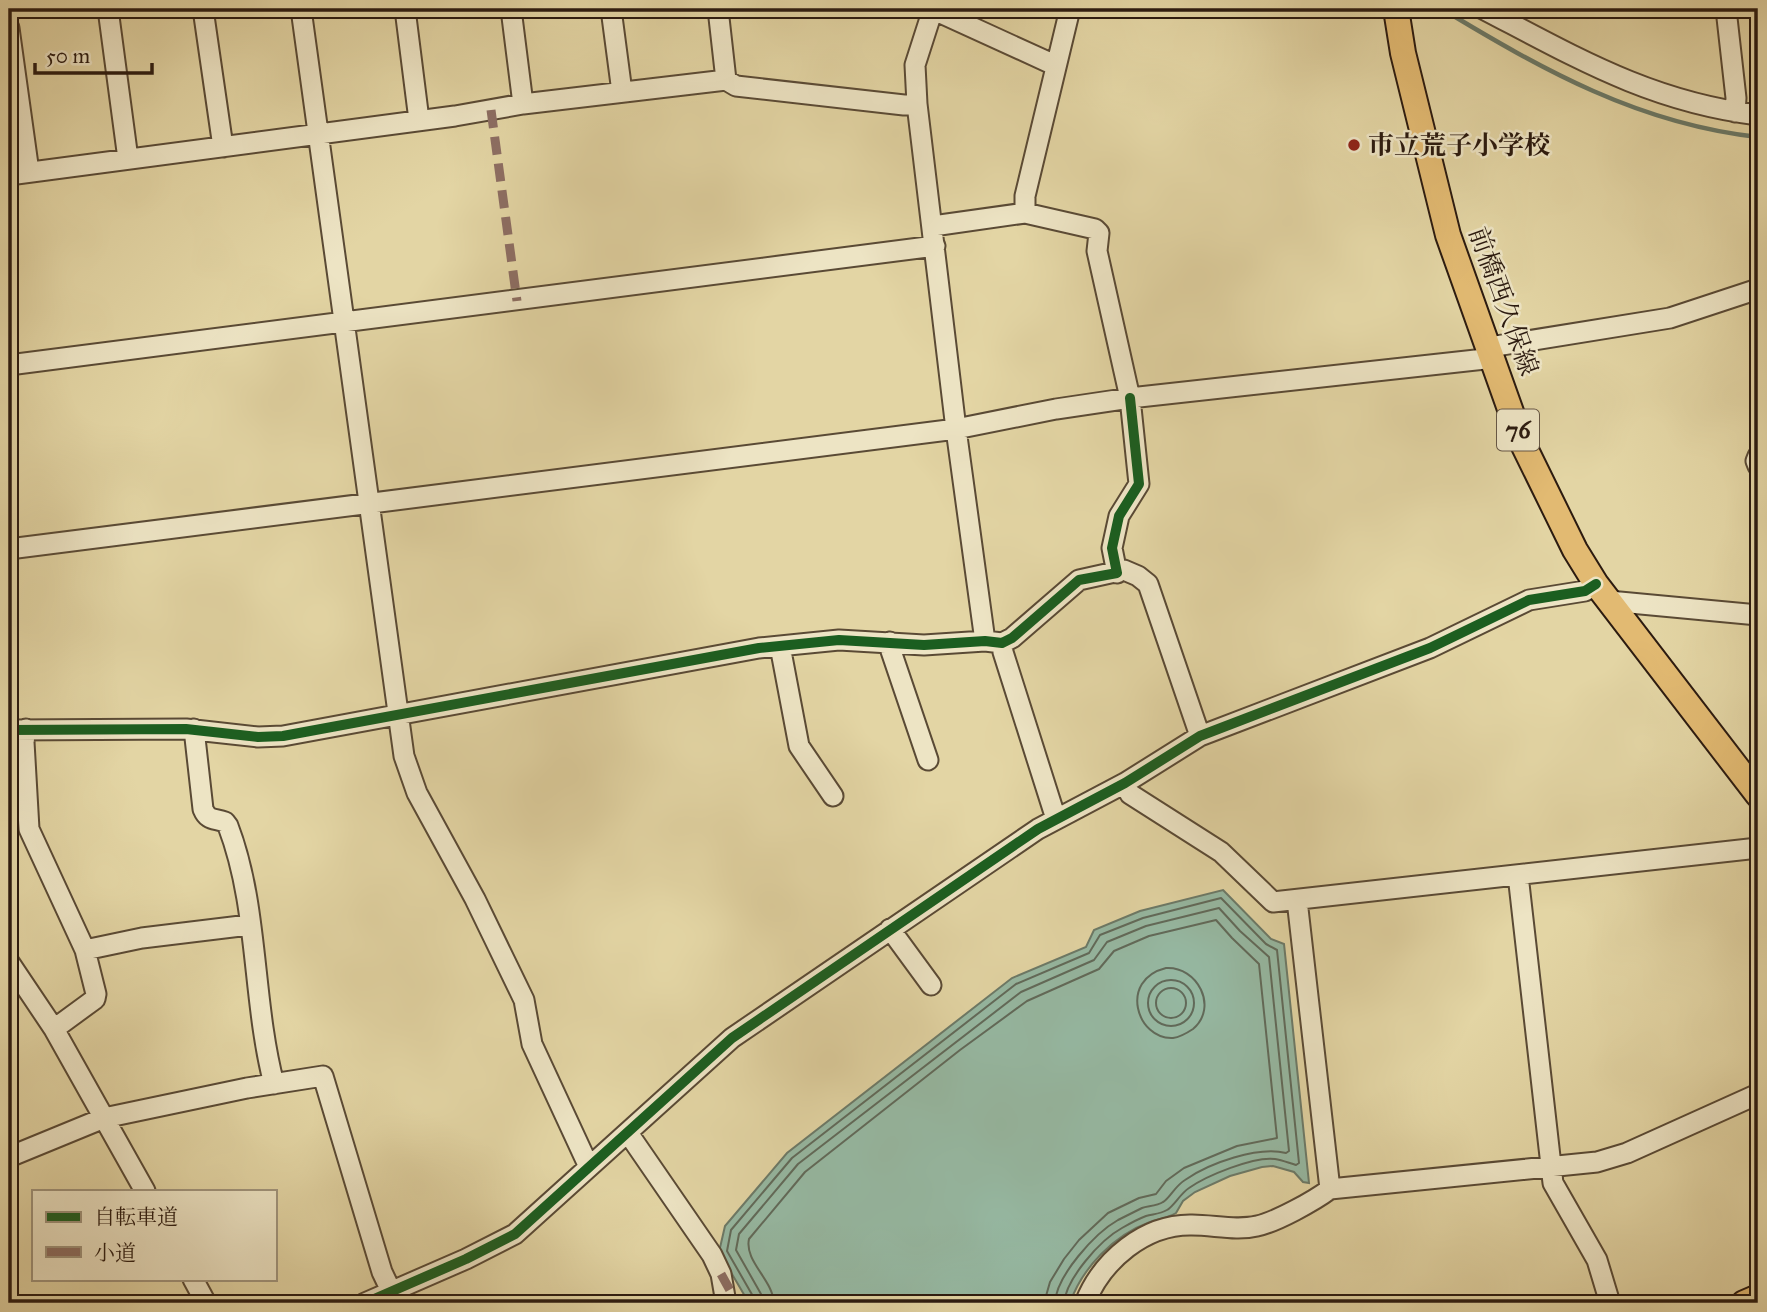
<svg xmlns="http://www.w3.org/2000/svg" width="1767" height="1312" font-family="'IM FELL Great Primer','Noto Serif JP',serif">
<style>
.water{fill:#96b9a3;stroke:#6c7a68;stroke-width:2}
.lines{fill:none;stroke-linecap:round;stroke-linejoin:round}
.shore{stroke:#616a5a;stroke-width:2}
.stream{stroke:#6c7a68;stroke-width:4.5}
.minor-casing{stroke:#5a4a35;stroke-width:23}
.major-casing{stroke:#2c1b10;stroke-width:28}
.minor{stroke:#ede4c4;stroke-width:19}
.major{stroke:#e2ba72;stroke-width:24}
.quiet{stroke:#8d6e63;stroke-width:9;stroke-dasharray:18 9;stroke-linecap:butt}
.cycleway-casing{stroke:#ede4c4;stroke-width:15}
.cycleway{stroke:#1b5e20;stroke-width:10}
.poi-dot{fill:#8f2418;stroke:#ede4c4;stroke-width:2.5}
.labels{text-anchor:middle;dominant-baseline:central;stroke-width:5;stroke-linejoin:round;paint-order:stroke}
.shield{fill:#ede4c4;stroke:#665746;stroke-width:2}
.shield-label{font-size:24px;font-weight:bold;fill:#2c1b10}
.poi-label{font-size:26px;font-weight:bold;fill:#2c1b10;stroke:#ede4c4;text-anchor:start}
.street-label{font-size:26px;fill:#2c1b10;stroke:#ede4c4}
</style>
<rect width="100%" height="100%" fill="#e3d5a4"/>
<filter id="stains"><feTurbulence type="fractalNoise" baseFrequency=".00286" numOctaves="4"/><feColorMatrix values="0 0 0 0 .2 0 0 0 0 .09 0 0 0 0 .02 0 0 0 .5 -.17"/></filter>
<radialGradient id="worn" r=".72"><stop offset=".6" stop-color="#630" stop-opacity="0"/><stop offset="1" stop-color="#630" stop-opacity=".3"/></radialGradient>
<path class="water" d="M 1223,890 L 1271,939 L 1284,944 L 1309,1183 L 1303,1182 L 1294,1172 L 1273,1166 L 1262,1167 L 1230,1176 L 1195,1192 L 1183,1201 L 1176,1213 C 1167,1218 1159,1219 1150,1222 C 1114,1235 1082,1268 1070,1303 L 749,1303 L 719,1252 L 725,1226 L 787,1153 L 1012,978 L 1086,947 L 1094,930 L 1140,911 Z"/>
<g class="lines">
<path class="shore" d="M 1166,968 C 1197,966 1219,1007 1193,1029 C 1187,1033 1181,1037 1173,1038 C 1137,1040 1118,980 1166,968 Z
M1148 1003a23 23 0 1 1 46 0a23 23 0 1 1-46 0Z
M1156 1003a15 15 0 1 1 30 0a15 15 0 1 1-30 0Z
M 754,1303 L 754,1298 L 727,1251 L 731,1230 L 792,1158 L 1016,984 L 1089,953 L 1100,935 L 1143,918 L 1221,898 L 1266,944 L 1277,950 L 1299,1163 L 1296,1165 C 1289,1163 1282,1160 1275,1159 C 1254,1156 1206,1176 1189,1188 C 1180,1194 1174,1206 1167,1210 C 1160,1214 1153,1214 1146,1216 C 1138,1219 1129,1224 1122,1228 C 1100,1240 1066,1279 1064,1303
M 763,1303 L 761,1294 L 736,1250 L 739,1234 L 798,1164 L 1021,992 L 1094,960 L 1107,942 L 1146,926 L 1219,908 L 1240,931 L 1269,957 L 1289,1151 L 1286,1153 C 1258,1146 1209,1163 1185,1180 C 1175,1186 1169,1199 1163,1202 C 1157,1206 1148,1206 1142,1208 C 1134,1212 1126,1216 1118,1220 C 1095,1233 1056,1276 1055,1303
M 774,1303 C 773,1280 744,1261 749,1239 L 805,1172 L 960,1050 L 1027,1001 L 1099,969 L 1114,951 L 1149,936 L 1216,920 L 1232,938 L 1259,964 L 1277,1138 L 1237,1146 L 1184,1168 L 1166,1181 L 1156,1194 L 1139,1198 L 1108,1213 L 1079,1240 L 1064,1259 L 1050,1282 L 1044,1303"/>
<path class="stream" d="M 1442,9 C 1543,70 1639,124 1758,137"/>
<defs>
<path id="minor" d="M 108,9 L 128,159
M 203,9 L 223,147
M 301,9 L 404,756 L 417,793 L 475,899 L 524,1000 L 532,1044 L 589,1167
M 405,9 L 419,120
M 511,9 L 523,104
M 611,9 L 622,92
M 718,9 L 726,80
M 932,9 L 1048,62 L 1057,63
M 933,9 L 915,65 L 917,104 L 956,429 L 985,641
M 1483,9 C 1577,58 1651,102 1758,115
M 1726,9 L 1736,98 L 1735,112
M 9,28 L 29,172
M 9,175 L 455,116 L 523,104 L 726,80 L 736,86 L 904,105 L 917,104
M 1025,213 L 1025,196 L 1070,9
M 933,226 L 1025,213 L 1095,229 L 1099,233 L 1097,251 L 1130,398 L 1139,484 L 1119,516 L 1112,548 L 1117,573
M 1490,347 L 1670,318 L 1758,289
M 9,365 L 935,246
M 1758,456 L 1756,461 L 1758,466
M 9,549 L 956,429 L 1056,409 L 1130,398 L 1494,358
M 1609,601 L 1758,615
M 890,642 L 891,651 L 928,760
M 1002,643 L 1003,652 L 1056,819
M 780,646 L 799,746 L 833,796
M 26,729 L 24,742 L 29,829 L 85,950 L 96,994 L 95,999 L 54,1029
M 194,729 L 203,809 C 208,821 214,818 225,822 L 228,826 C 259,907 252,1000 274,1084
M 9,730 L 186,729 L 258,737 L 283,736 L 759,648 L 839,640 L 924,645 L 985,641 L 1002,643 L 1012,638 L 1079,580 L 1124,570 L 1138,576 L 1148,584 L 1200,736
M 1125,783 L 1130,794 L 1221,852 L 1273,902 L 1758,848
M 1518,875 L 1553,1183 L 1597,1260 L 1610,1303
M 1297,900 L 1330,1189
M 890,929 L 931,985
M 85,950 L 142,938 L 249,925
M 9,962 L 54,1029 L 145,1191
M 628,1133 L 712,1255 L 721,1274 L 726,1303
M 9,1157 L 104,1118 L 247,1088 L 323,1076 L 382,1272 L 392,1293
M 193,1279 L 206,1303
M 365,1303 L 466,1259 L 515,1234 L 732,1038 L 1038,829 L 1125,783 L 1200,736 L 1430,648 L 1529,600 L 1585,591 L 1596,584
M 1085,1303 C 1102,1260 1145,1224 1192,1225 C 1214,1225 1236,1231 1257,1226 C 1276,1222 1314,1201 1330,1189 L 1597,1162 L 1627,1153 L 1758,1094"/>
<path id="major" d="M 1396,9 L 1403,53 L 1448,235 L 1521,440 L 1575,550 L 1596,584 L 1758,795
M 1744,1303 L 1758,1297"/>
</defs>
<use href="#minor" class="minor-casing"/>
<use href="#major" class="major-casing"/>
<use href="#minor" class="minor"/>
<use href="#major" class="major"/>
<path class="quiet" d="M 491,110 L 517,301
M 721,1274 L 737,1303"/>
<defs>
<path id="cycleway" d="M 9,730 L 186,729 L 258,737 L 283,736 L 759,648 L 839,640 L 924,645 L 985,641 L 1002,643 L 1012,638 L 1079,580 L 1117,573 L 1112,548 L 1119,516 L 1139,484 L 1130,398
M 365,1303 L 466,1259 L 515,1234 L 732,1038 L 1038,829 L 1125,783 L 1200,736 L 1430,648 L 1529,600 L 1585,591 L 1596,584"/>
</defs>
<use href="#cycleway" class="cycleway-casing"/>
<use href="#cycleway" class="cycleway"/>
</g>
<circle class="poi-dot" cx="1354" cy="145" r="7"/>
<g class="labels">
<rect class="shield" x="1497" y="409.5" width="42" height="41" rx="5"/>
<g class="shield-label">
<text x="1518" y="430">76</text>
</g>
<g class="poi-label">
<text x="1368" y="145">市立荒子小学校</text>
</g>
<g class="street-label">
<text transform="translate(1504 301) rotate(70)">前橋西久保線</text>
</g>
</g>
<rect width="1767" height="1312" fill="none" stroke="#e3d5a4" stroke-width="35"/>
<rect x="10" y="10" width="1746" height="1291" fill="none" stroke="#2c1b10" stroke-width="3.5"/>
<rect x="18" y="18" width="1732" height="1277" fill="none" stroke="#2c1b10" stroke-width="2"/>
<rect x="32" y="1190" width="245" height="91" fill="#ede4c4" stroke="#a0947c" stroke-width="2"/>
<rect x="46" y="1212" width="35" height="10" fill="#1b5e20" stroke="#a0947c" stroke-width="2"/>
<text x="94" y="1224" font-size="21" fill="#2c1b10">自転車道</text>
<rect x="46" y="1247" width="35" height="10" fill="#8d6e63" stroke="#a0947c" stroke-width="2"/>
<text x="94" y="1260" font-size="21" fill="#2c1b10">小道</text>
<path d="M35 63v10h117v-10" fill="none" stroke="#2c1b10" stroke-width="3.5"/>
<text x="46" y="63" font-size="21" fill="#2c1b10" stroke="#ede4c4" stroke-width="5" paint-order="stroke">50 m</text>
<rect width="100%" height="100%" filter="url(#stains)"/>
<rect width="100%" height="100%" fill="url(#worn)"/>
</svg>
